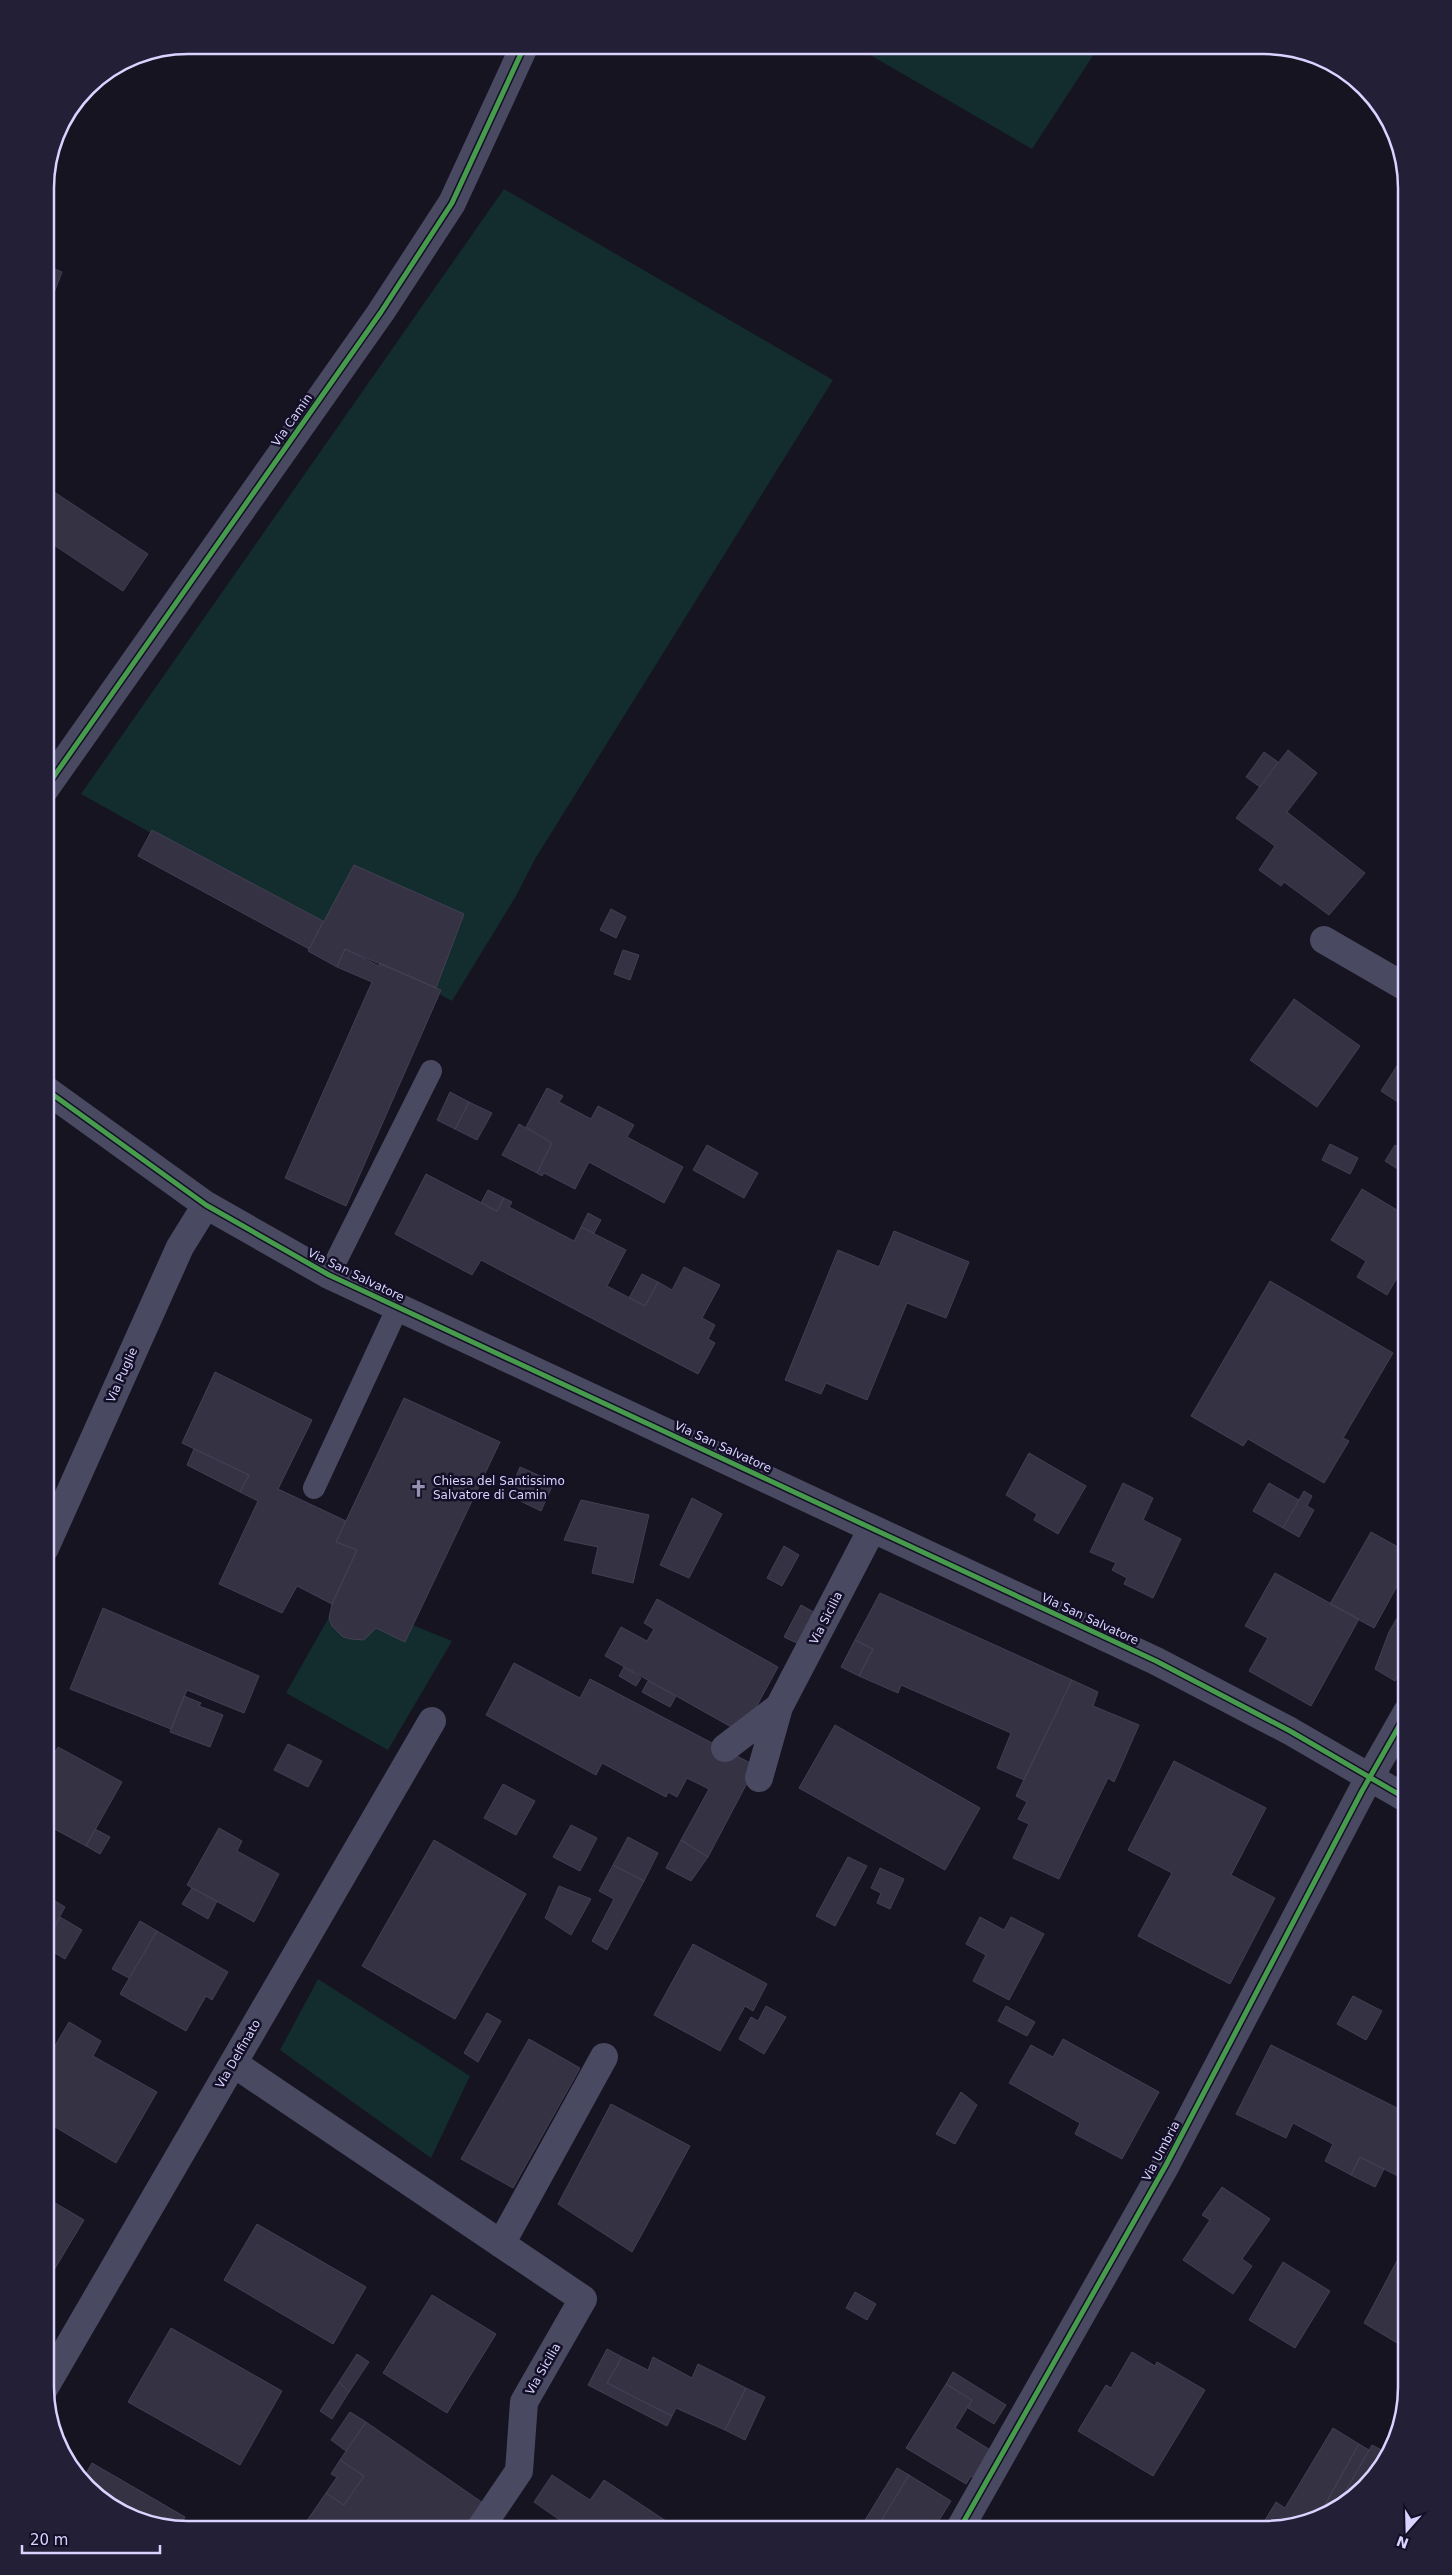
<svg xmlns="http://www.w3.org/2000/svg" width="1452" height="2575" font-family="'DejaVu Sans',sans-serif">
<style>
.green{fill:#132c2d}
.building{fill:#343243;stroke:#433f54}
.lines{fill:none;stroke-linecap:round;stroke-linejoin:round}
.lane{stroke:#4a4962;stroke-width:22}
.street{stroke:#4a4962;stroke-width:28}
.cycleway-casing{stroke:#130f26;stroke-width:8}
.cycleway{stroke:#469c4c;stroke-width:5}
.labels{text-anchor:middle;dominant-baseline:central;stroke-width:5;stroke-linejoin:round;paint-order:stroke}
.street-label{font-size:12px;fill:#d9d4ff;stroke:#130f26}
.poi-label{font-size:12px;fill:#d9d4ff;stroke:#130f26;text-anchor:start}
.rim{fill:none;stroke:#d9d4ff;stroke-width:2.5}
</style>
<rect width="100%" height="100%" fill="#161421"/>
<path class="green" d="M 853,45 L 1100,45 L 1032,149 Z
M 504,189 L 833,380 L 535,859 L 516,896 L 452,1001 L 81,794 Z
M 341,1596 L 452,1641 L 388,1750 L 286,1693 Z
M 318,1979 L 470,2076 L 431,2158 L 280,2050 Z"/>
<path class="building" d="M 45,265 L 62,272 L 45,316 Z
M 45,486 L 148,554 L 123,591 L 45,539 Z
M 1288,750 L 1317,773 L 1287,812 L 1365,873 L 1329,915 L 1284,882 L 1281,886 L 1259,870 L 1275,846 L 1236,818 Z
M 1264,752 L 1278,762 L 1260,787 L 1246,777 Z
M 152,830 L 323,921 L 309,949 L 138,856 Z
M 354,865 L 464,914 L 436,988 L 345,949 L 337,967 L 308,951 Z
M 611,909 L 626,917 L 616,938 L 600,930 Z
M 345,949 L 379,966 L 380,963 L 441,990 L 346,1206 L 285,1178 L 372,982 L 337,967 Z
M 623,950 L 639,955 L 630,980 L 614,974 Z
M 1294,999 L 1360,1046 L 1317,1107 L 1250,1060 Z
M 1407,1050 L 1407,1108 L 1381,1091 Z
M 547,1088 L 563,1096 L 559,1102 L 591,1119 L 598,1106 L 634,1125 L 627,1137 L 683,1167 L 664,1203 L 589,1162 L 575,1189 L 544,1173 L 542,1176 L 537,1173 L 552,1143 L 526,1127 Z
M 450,1092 L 469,1102 L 455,1129 L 437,1120 Z
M 469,1102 L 492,1113 L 477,1140 L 455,1129 Z
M 519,1124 L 552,1143 L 537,1173 L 502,1155 Z
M 1407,1126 L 1407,1145 L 1399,1139 Z
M 1330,1144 L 1358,1158 L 1350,1174 L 1322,1160 Z
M 707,1145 L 758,1173 L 744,1198 L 693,1170 Z
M 1395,1145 L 1407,1152 L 1407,1175 L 1385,1161 Z
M 426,1174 L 497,1211 L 504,1198 L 512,1202 L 509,1207 L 574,1241 L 581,1227 L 626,1250 L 607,1286 L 645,1306 L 658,1282 L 672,1290 L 684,1267 L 720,1285 L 702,1318 L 715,1325 L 708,1339 L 715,1343 L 698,1374 L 481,1260 L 472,1275 L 395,1234 Z
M 1362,1189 L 1407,1216 L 1407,1261 L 1387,1295 L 1357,1277 L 1366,1261 L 1331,1240 Z
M 488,1190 L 504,1198 L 497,1211 L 481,1203 Z
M 588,1213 L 601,1220 L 594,1233 L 581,1227 Z
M 894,1231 L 969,1262 L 946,1318 L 907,1303 L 867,1400 L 826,1383 L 821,1394 L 785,1380 L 838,1250 L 879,1267 Z
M 642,1274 L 658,1282 L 645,1306 L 629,1298 Z
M 1270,1281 L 1393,1353 L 1343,1438 L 1349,1441 L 1324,1483 L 1248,1439 L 1243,1446 L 1191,1416 Z
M 215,1372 L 312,1420 L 278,1489 L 346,1521 L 336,1542 L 357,1550 L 332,1604 L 297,1586 L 282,1613 L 219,1584 L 258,1501 L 240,1492 L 249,1475 L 182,1443 Z
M 404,1398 L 500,1442 L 405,1642 L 376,1628 L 364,1640 L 351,1639 L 343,1637 L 332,1626 L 329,1618 L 332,1604 L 357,1550 L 336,1542 Z
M 194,1449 L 249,1475 L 240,1492 L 187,1465 Z
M 1029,1453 L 1086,1486 L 1058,1534 L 1034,1520 L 1037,1514 L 1006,1495 Z
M 520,1467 L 554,1482 L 541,1511 L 508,1495 Z
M 1123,1483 L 1153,1498 L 1143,1520 L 1181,1539 L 1153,1598 L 1124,1584 L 1127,1578 L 1112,1570 L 1116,1563 L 1090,1552 Z
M 1269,1483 L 1299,1500 L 1283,1528 L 1253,1511 Z
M 1304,1491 L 1312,1496 L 1307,1506 L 1314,1510 L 1299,1537 L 1283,1528 Z
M 692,1498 L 722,1514 L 689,1578 L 660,1565 Z
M 581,1500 L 649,1515 L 633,1583 L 592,1573 L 598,1547 L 564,1540 Z
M 1371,1532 L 1407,1552 L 1407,1568 L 1374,1628 L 1330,1604 Z
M 784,1546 L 799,1555 L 782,1586 L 767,1578 Z
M 1275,1573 L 1359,1619 L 1311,1706 L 1249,1671 L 1268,1638 L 1245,1626 Z
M 880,1593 L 1072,1680 L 1024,1780 L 997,1768 L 1011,1733 L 901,1685 L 898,1693 L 859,1676 L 873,1649 L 855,1640 Z
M 657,1599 L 778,1667 L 742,1733 L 605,1656 L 621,1627 L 647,1641 L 654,1629 L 644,1623 Z
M 1407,1601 L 1407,1661 L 1395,1681 L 1375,1669 L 1389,1632 Z
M 801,1605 L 819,1615 L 801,1645 L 784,1637 Z
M 103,1608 L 259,1676 L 244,1713 L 187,1690 L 171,1729 L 70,1689 Z
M 855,1640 L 873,1649 L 859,1676 L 841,1667 Z
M 514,1663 L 580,1698 L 590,1679 L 756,1766 L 708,1857 L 681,1840 L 709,1789 L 687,1778 L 677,1797 L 668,1792 L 666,1797 L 602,1763 L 596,1775 L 486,1715 Z
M 624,1667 L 641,1678 L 636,1686 L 619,1676 Z
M 1072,1680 L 1098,1692 L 1093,1706 L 1139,1725 L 1114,1782 L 1108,1778 L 1059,1879 L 1013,1858 L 1029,1824 L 1018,1819 L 1027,1802 L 1016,1796 Z
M 648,1681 L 676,1696 L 670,1707 L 642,1692 Z
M 184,1696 L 201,1703 L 199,1706 L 223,1715 L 210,1747 L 170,1732 Z
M 835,1725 L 980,1808 L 945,1870 L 799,1788 Z
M 288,1744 L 322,1761 L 308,1787 L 274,1770 Z
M 58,1747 L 122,1782 L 86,1846 L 45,1824 L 45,1770 Z
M 1174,1761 L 1266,1808 L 1231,1875 L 1275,1898 L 1230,1984 L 1138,1936 L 1172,1873 L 1128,1850 Z
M 503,1784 L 535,1801 L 516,1835 L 484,1818 Z
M 571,1825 L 597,1838 L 580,1871 L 553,1857 Z
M 219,1828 L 242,1841 L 237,1851 L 279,1874 L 254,1922 L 187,1885 Z
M 95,1829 L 110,1837 L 100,1854 L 86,1846 Z
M 628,1837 L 658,1853 L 644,1881 L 613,1865 Z
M 434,1840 L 526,1894 L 455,2019 L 362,1966 Z
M 681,1840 L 708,1857 L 691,1881 L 666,1868 Z
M 848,1857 L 867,1866 L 835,1926 L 816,1916 Z
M 613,1865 L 644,1881 L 607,1950 L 592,1941 L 614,1899 L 599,1891 Z
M 880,1868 L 904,1879 L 890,1909 L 877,1903 L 881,1893 L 871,1888 Z
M 559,1886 L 591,1899 L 571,1935 L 545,1918 Z
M 192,1888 L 217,1901 L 208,1919 L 182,1904 Z
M 45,1895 L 65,1907 L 45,1944 Z
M 60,1917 L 82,1930 L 65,1959 L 45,1947 Z
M 980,1917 L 1004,1930 L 1011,1917 L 1044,1934 L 1009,2000 L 973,1981 L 986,1955 L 966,1944 Z
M 140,1921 L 157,1931 L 129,1978 L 112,1969 Z
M 157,1931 L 228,1972 L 212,2000 L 206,1996 L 186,2031 L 120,1994 Z
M 693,1944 L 767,1984 L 753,2011 L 745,2006 L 720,2051 L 654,2015 Z
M 1353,1996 L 1382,2011 L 1366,2040 L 1337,2024 Z
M 766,2006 L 786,2017 L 764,2054 L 739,2039 L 751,2017 L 758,2021 Z
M 1006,2006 L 1035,2022 L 1027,2036 L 998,2021 Z
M 487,2013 L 501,2021 L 478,2062 L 464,2053 Z
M 69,2022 L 101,2041 L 93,2056 L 157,2092 L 116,2163 L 45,2121 L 45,2063 Z
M 529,2039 L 580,2068 L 513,2188 L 461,2159 Z
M 1063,2039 L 1159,2092 L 1122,2159 L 1075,2134 L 1080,2123 L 1009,2083 L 1031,2045 L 1053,2057 Z
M 1271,2045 L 1407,2113 L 1407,2168 L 1402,2178 L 1360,2157 L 1351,2175 L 1325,2161 L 1333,2144 L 1293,2123 L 1286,2138 L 1236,2114 Z
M 961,2092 L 977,2105 L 955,2144 L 936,2134 Z
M 611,2104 L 690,2146 L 632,2252 L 558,2204 Z
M 1360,2157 L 1384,2169 L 1375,2187 L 1351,2175 Z
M 1222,2187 L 1270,2219 L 1242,2259 L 1252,2266 L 1233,2294 L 1183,2260 L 1210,2220 L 1202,2215 Z
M 45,2197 L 84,2220 L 45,2285 Z
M 257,2224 L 366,2287 L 333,2344 L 224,2280 Z
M 1407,2242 L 1407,2349 L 1364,2323 Z
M 1283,2262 L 1330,2291 L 1295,2348 L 1249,2320 Z
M 855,2292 L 876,2304 L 867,2320 L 846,2308 Z
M 432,2295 L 496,2334 L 447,2413 L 383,2373 Z
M 171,2328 L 282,2391 L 240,2465 L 128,2402 Z
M 607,2349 L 622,2357 L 607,2383 L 672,2416 L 667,2426 L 588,2385 Z
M 1132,2352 L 1155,2366 L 1157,2362 L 1205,2390 L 1153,2476 L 1078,2431 L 1106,2385 L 1111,2388 Z
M 357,2354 L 369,2362 L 349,2392 L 339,2382 Z
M 622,2357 L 648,2370 L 653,2357 L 692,2378 L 698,2364 L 746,2388 L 725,2430 L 676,2408 L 672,2416 L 607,2383 Z
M 953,2372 L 1006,2405 L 994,2424 L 968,2408 L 972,2400 L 946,2384 Z
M 339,2382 L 349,2392 L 332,2419 L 320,2411 Z
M 946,2384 L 972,2400 L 955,2428 L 992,2451 L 975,2479 L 971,2476 L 966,2484 L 906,2448 Z
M 746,2388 L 765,2397 L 745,2440 L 725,2430 Z
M 350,2412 L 366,2422 L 346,2451 L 331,2440 Z
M 366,2422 L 483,2503 L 463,2530 L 449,2530 L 436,2522 L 431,2530 L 318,2530 L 306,2522 L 326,2493 L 344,2505 L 364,2476 L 340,2460 Z
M 1333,2428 L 1359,2444 L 1318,2518 L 1259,2530 L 1276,2502 L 1285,2508 Z
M 1359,2444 L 1369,2450 L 1336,2508 L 1327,2515 L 1318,2517 Z
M 1372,2445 L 1387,2453 L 1383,2466 L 1336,2508 Z
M 340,2460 L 364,2476 L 344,2505 L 326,2493 L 337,2477 L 331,2474 Z
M 92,2463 L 185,2517 L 178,2529 L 108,2506 L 84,2477 Z
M 897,2468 L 909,2475 L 880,2523 L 892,2530 L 859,2530 Z
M 552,2475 L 590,2500 L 604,2480 L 672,2525 L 669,2530 L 574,2530 L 534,2502 Z
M 909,2475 L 951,2501 L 933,2530 L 892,2530 L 880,2523 Z
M 436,2522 L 449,2530 L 431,2530 Z"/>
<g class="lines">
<path class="lane" d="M 329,1275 L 431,1071
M 314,1488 L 398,1307"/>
<path class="street" d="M 45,789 L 381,312 L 452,203 L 525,45
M 1324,940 L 1407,988
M 45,1089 L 206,1205 L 329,1275 L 1156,1661 L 1290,1731 L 1407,1799
M 45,1548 L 180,1247 L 206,1205
M 725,1748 L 779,1707
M 759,1778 L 779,1707 L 872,1529
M 233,2063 L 583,2299 L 524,2402 L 519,2471 L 479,2530
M 501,2244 L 604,2057
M 45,2387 L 432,1721
M 959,2530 L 1166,2165 L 1362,1791 L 1407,1712"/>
<defs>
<path id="cycleway" d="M 45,789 L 381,312 L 452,203 L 525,45
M 45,1089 L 206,1205 L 329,1275 L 1156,1661 L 1290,1731 L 1407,1799
M 959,2530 L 1166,2165 L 1362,1791 L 1407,1712"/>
</defs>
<use href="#cycleway" class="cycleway-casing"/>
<use href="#cycleway" class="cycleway"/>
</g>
<defs>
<symbol id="church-bare" viewBox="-9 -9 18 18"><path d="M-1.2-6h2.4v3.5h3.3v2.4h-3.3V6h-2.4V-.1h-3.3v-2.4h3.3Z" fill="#9591b1" stroke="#130f26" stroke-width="2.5" paint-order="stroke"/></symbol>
</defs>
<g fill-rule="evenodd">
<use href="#church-bare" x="406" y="1476" width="25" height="25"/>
</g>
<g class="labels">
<g class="street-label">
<text transform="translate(292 420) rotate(-55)">Via Camin</text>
<text transform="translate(356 1275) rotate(26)">Via San Salvatore</text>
<text transform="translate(122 1375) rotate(-66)">Via Puglie</text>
<text transform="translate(723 1447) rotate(25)">Via San Salvatore</text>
<text transform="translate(826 1618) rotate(-63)">Via Sicilia</text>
<text transform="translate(1090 1619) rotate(25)">Via San Salvatore</text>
<text transform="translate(238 2054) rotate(-60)">Via Delfinato</text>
<text transform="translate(1161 2151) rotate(-62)">Via Umbria</text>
<text transform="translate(543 2369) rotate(-60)">Via Sicilia</text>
</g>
<g class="poi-label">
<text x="433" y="1481">Chiesa del Santissimo<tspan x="433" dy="14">Salvatore di Camin</tspan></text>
</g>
</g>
<path d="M0 0H1452V2575H0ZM188 54H1264A134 134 0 0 1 1398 188V2387A134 134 0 0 1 1264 2521H188A134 134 0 0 1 54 2387V188A134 134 0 0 1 188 54Z" fill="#231f37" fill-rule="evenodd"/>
<path class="rim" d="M188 54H1264A134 134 0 0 1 1398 188V2387A134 134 0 0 1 1264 2521H188A134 134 0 0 1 54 2387V188A134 134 0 0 1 188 54Z"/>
<g transform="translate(1407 2530) rotate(200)" stroke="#130f26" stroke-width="4" paint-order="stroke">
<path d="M0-4L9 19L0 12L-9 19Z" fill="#d9d4ff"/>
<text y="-8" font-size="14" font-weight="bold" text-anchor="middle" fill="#d9d4ff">N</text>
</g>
<path d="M22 2545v8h138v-8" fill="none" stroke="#d9d4ff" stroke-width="2.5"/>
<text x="30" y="2545" font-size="15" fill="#d9d4ff" stroke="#130f26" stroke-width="4" paint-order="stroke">20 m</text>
</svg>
